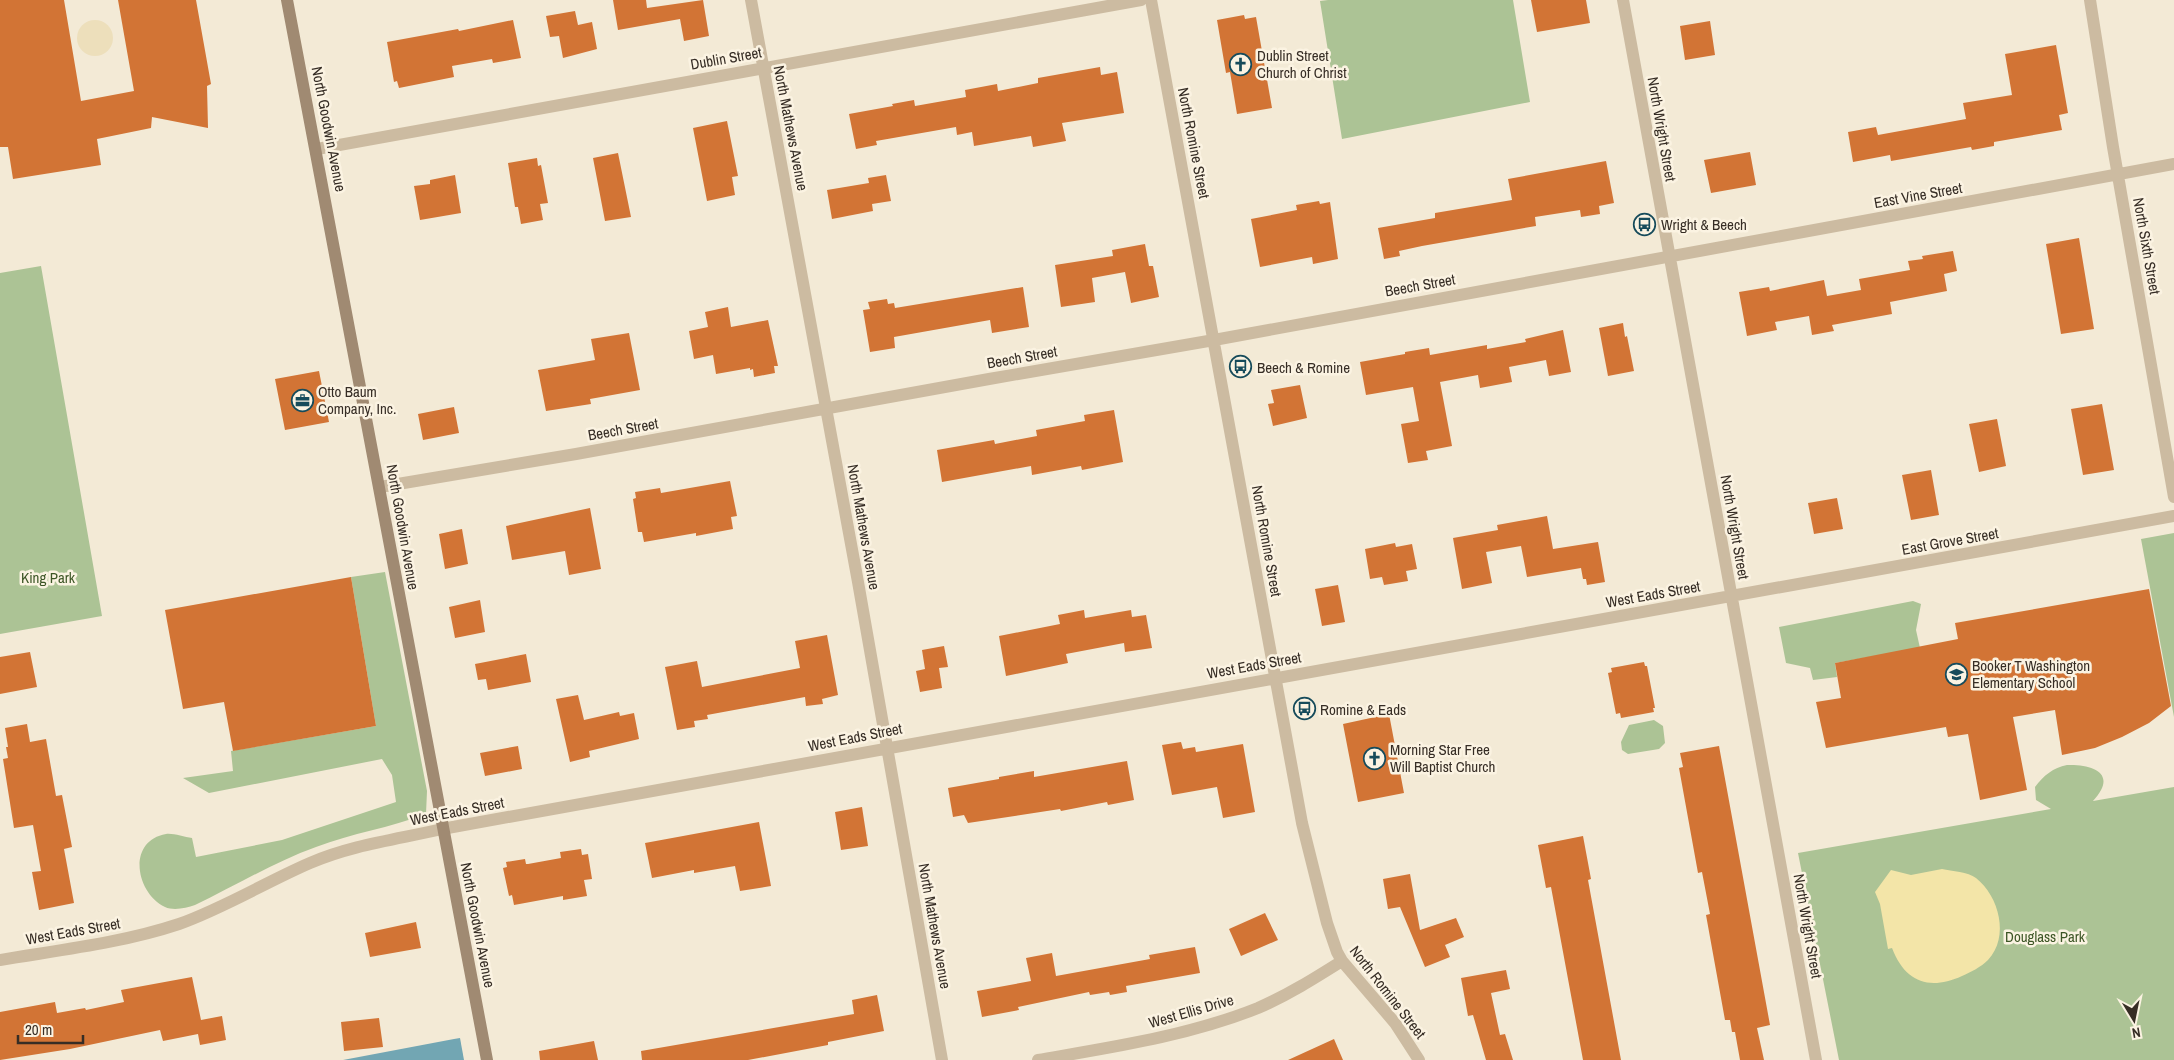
<svg xmlns="http://www.w3.org/2000/svg" width="2174" height="1060" font-family="'Archivo Narrow',sans-serif">
<style>
.green{fill:#acc395}
.sand{fill:#f3e5a8}
.plaza{fill:#eddfbb}
.water{fill:#72a6b3}
.building{fill:#d27435}
.lines{fill:none;stroke-linecap:round;stroke-linejoin:round}
.street{stroke:#ccbba1;stroke-width:12}
.secondary{stroke:#a08a72;stroke-width:12}
.labels{text-anchor:middle;dominant-baseline:central;stroke-width:5;stroke-linejoin:round;paint-order:stroke}
.poi-label{font-size:15px;fill:#362d25;stroke:#fbf3e2;text-anchor:start}
.street-label{font-size:15px;fill:#362d25;stroke:#fbf3e2}
.park-label{font-size:15px;fill:#3d5626;stroke:#fbf3e2}
</style>
<rect width="100%" height="100%" fill="#f3ead6"/>
<path class="green" d="M 1328,0 L 1513,0 L 1530,102 L 1342,139 L 1320,1 Z
M 41,266 L 102,616 L 0,634 L 0,273 Z
M 2174,533 L 2174,717 L 2141,539 Z
M 385,572 L 427,791 L 426,814 C 390,828 352,833 316,847 C 274,862 235,886 195,905 C 186,908 174,911 165,907 C 135,892 127,841 166,834 C 173,833 184,837 192,838 L 196,857 L 282,840 L 396,802 L 392,775 L 382,759 L 209,793 L 183,778 L 233,771 L 231,751 L 376,726 L 351,577 Z
M 1913,601 L 1921,604 L 1916,630 L 1920,648 L 1835,663 L 1837,677 L 1813,680 L 1810,668 L 1786,663 L 1779,627 Z
M 1654,720 L 1663,726 L 1665,743 L 1659,749 L 1628,754 L 1622,750 L 1621,742 L 1629,725 Z
M 2067,765 C 2094,764 2118,774 2093,801 L 2174,787 L 2174,1060 L 1839,1060 L 1798,853 L 2051,809 L 2036,800 L 2035,787 C 2044,775 2053,768 2067,765 Z"/>
<path class="sand" d="M 1942,869 C 1952,871 1968,872 1976,878 C 1999,896 2010,937 1988,960 C 1981,967 1971,972 1962,976 C 1929,991 1905,982 1892,948 L 1888,949 L 1880,904 L 1875,892 L 1891,870 L 1911,875 Z"/>
<path class="plaza" d="M77 38a18 18 0 1 1 36 0a18 18 0 1 1-36 0Z"/>
<path class="water" d="M 460,1038 L 464,1060 L 343,1060 L 454,1039 Z"/>
<path class="building" d="M 0,0 L 64,0 L 81,101 L 134,91 L 118,0 L 196,0 L 211,84 L 207,86 L 208,128 L 152,117 L 151,128 L 97,139 L 101,165 L 13,179 L 8,147 L 0,147 Z
M 613,0 L 646,0 L 647,8 L 703,0 L 709,36 L 684,41 L 680,19 L 618,30 Z
M 1531,0 L 1586,0 L 1590,23 L 1537,32 Z
M 575,11 L 578,25 L 592,22 L 597,49 L 563,58 L 559,36 L 550,37 L 546,16 Z
M 1244,15 L 1245,19 L 1256,17 L 1272,108 L 1237,114 L 1230,72 L 1226,73 L 1217,20 Z
M 513,20 L 521,58 L 493,63 L 492,59 L 452,66 L 454,77 L 399,88 L 397,81 L 394,82 L 387,42 L 458,29 L 459,31 Z
M 1710,21 L 1715,55 L 1685,60 L 1680,26 Z
M 2056,45 L 2068,113 L 2059,115 L 2062,130 L 1994,142 L 1994,146 L 1972,150 L 1971,147 L 1891,161 L 1890,155 L 1853,162 L 1848,132 L 1876,127 L 1878,135 L 1966,119 L 1963,103 L 2012,95 L 2005,54 Z
M 1100,67 L 1101,75 L 1117,72 L 1124,113 L 1062,123 L 1066,141 L 1033,147 L 1031,136 L 974,146 L 972,132 L 957,135 L 956,127 L 876,141 L 877,145 L 856,149 L 849,114 L 893,106 L 892,104 L 914,100 L 915,106 L 966,97 L 965,90 L 997,84 L 998,91 L 1038,83 L 1038,78 Z
M 727,121 L 738,176 L 732,177 L 735,195 L 707,201 L 693,128 Z
M 1750,152 L 1756,185 L 1711,193 L 1704,160 Z
M 618,153 L 631,217 L 605,221 L 593,158 Z
M 537,158 L 538,166 L 541,165 L 548,203 L 540,204 L 543,220 L 521,224 L 518,207 L 515,207 L 508,163 Z
M 1606,161 L 1614,203 L 1599,206 L 1600,214 L 1581,217 L 1580,210 L 1535,217 L 1536,226 L 1422,246 L 1399,251 L 1400,256 L 1384,259 L 1378,228 L 1435,218 L 1435,213 L 1512,200 L 1508,179 Z
M 455,175 L 461,213 L 420,220 L 414,186 L 430,184 L 430,180 Z
M 886,175 L 891,201 L 872,204 L 873,211 L 832,219 L 827,190 L 869,183 L 868,178 Z
M 1319,201 L 1320,204 L 1330,202 L 1338,259 L 1313,264 L 1312,257 L 1260,267 L 1251,219 L 1297,210 L 1296,205 Z
M 2079,238 L 2094,329 L 2061,334 L 2046,244 Z
M 1145,244 L 1149,266 L 1153,266 L 1159,297 L 1131,303 L 1125,272 L 1092,278 L 1095,302 L 1061,307 L 1055,265 L 1113,256 L 1112,250 Z
M 1953,251 L 1957,271 L 1944,274 L 1947,291 L 1890,302 L 1892,314 L 1832,325 L 1834,331 L 1812,335 L 1809,316 L 1775,322 L 1777,330 L 1747,336 L 1739,292 L 1769,287 L 1770,291 L 1824,280 L 1827,296 L 1861,290 L 1859,279 L 1910,270 L 1908,261 L 1923,259 L 1922,256 Z
M 1023,287 L 1029,327 L 992,333 L 990,320 L 894,337 L 895,348 L 870,352 L 863,310 L 870,309 L 868,302 L 887,299 L 888,304 L 894,303 L 895,308 Z
M 728,307 L 731,327 L 768,320 L 778,366 L 774,366 L 775,373 L 754,377 L 753,369 L 750,370 L 750,368 L 716,374 L 713,355 L 694,359 L 689,331 L 708,327 L 705,312 Z
M 1623,323 L 1625,337 L 1627,336 L 1634,371 L 1608,376 L 1599,328 Z
M 1563,330 L 1571,372 L 1549,376 L 1546,360 L 1509,367 L 1512,382 L 1480,388 L 1478,375 L 1440,382 L 1452,446 L 1426,451 L 1428,460 L 1408,463 L 1401,424 L 1419,421 L 1413,387 L 1366,395 L 1360,362 L 1405,354 L 1405,352 L 1429,348 L 1430,355 L 1487,345 L 1487,349 L 1526,342 L 1525,339 Z
M 629,333 L 640,390 L 590,399 L 591,404 L 546,411 L 538,370 L 595,360 L 591,339 Z
M 319,371 L 329,422 L 285,430 L 275,379 Z
M 1300,385 L 1307,418 L 1273,426 L 1268,404 L 1274,403 L 1271,390 Z
M 2102,404 L 2114,470 L 2083,475 L 2071,409 Z
M 454,407 L 459,433 L 423,440 L 418,414 Z
M 1114,410 L 1123,462 L 1082,470 L 1081,466 L 1032,475 L 1031,466 L 942,482 L 937,450 L 994,440 L 995,444 L 1037,436 L 1036,430 L 1085,421 L 1084,415 Z
M 1997,419 L 2006,466 L 1979,472 L 1969,424 Z
M 1931,470 L 1939,515 L 1911,520 L 1902,475 Z
M 730,481 L 737,516 L 731,517 L 733,529 L 696,536 L 696,533 L 644,542 L 642,532 L 638,532 L 633,499 L 636,498 L 635,492 L 660,488 L 661,493 Z
M 1837,498 L 1843,529 L 1814,534 L 1808,503 Z
M 590,508 L 601,569 L 569,575 L 565,551 L 512,560 L 506,526 Z
M 1547,516 L 1553,549 L 1598,542 L 1605,582 L 1587,585 L 1586,579 L 1583,579 L 1581,568 L 1527,577 L 1521,546 L 1486,552 L 1492,583 L 1462,589 L 1453,538 L 1498,530 L 1497,525 Z
M 462,529 L 468,564 L 445,569 L 439,534 Z
M 1395,543 L 1396,547 L 1412,544 L 1417,569 L 1406,571 L 1408,581 L 1384,585 L 1382,577 L 1370,579 L 1365,549 Z
M 351,577 L 376,726 L 233,751 L 224,702 L 183,709 L 165,610 Z
M 1338,585 L 1345,622 L 1322,626 L 1315,589 Z
M 2149,589 L 2171,706 L 2149,723 L 2122,737 L 2095,748 L 2062,755 L 2055,710 L 2013,717 L 2027,790 L 1980,800 L 1968,734 L 1948,737 L 1946,727 L 1826,748 L 1816,702 L 1841,698 L 1835,663 L 1958,639 L 1955,623 Z
M 480,600 L 485,632 L 455,638 L 449,607 Z
M 1084,610 L 1085,618 L 1131,610 L 1132,617 L 1146,615 L 1152,648 L 1125,652 L 1124,643 L 1066,654 L 1068,663 L 1006,676 L 999,636 L 1060,624 L 1058,615 Z
M 827,635 L 838,695 L 822,699 L 823,704 L 806,706 L 805,697 L 707,715 L 708,719 L 694,721 L 695,727 L 677,730 L 665,667 L 697,661 L 702,687 L 800,668 L 795,641 Z
M 944,646 L 948,667 L 939,668 L 942,688 L 920,692 L 916,671 L 925,669 L 922,650 Z
M 30,652 L 37,687 L 0,694 L 0,657 Z
M 526,654 L 531,682 L 488,690 L 486,679 L 478,680 L 475,664 Z
M 1644,662 L 1645,666 L 1647,666 L 1655,708 L 1653,708 L 1654,712 L 1621,718 L 1620,713 L 1616,714 L 1608,673 L 1612,672 L 1611,668 Z
M 578,695 L 584,720 L 619,712 L 620,716 L 634,713 L 639,739 L 589,751 L 590,757 L 570,762 L 556,699 Z
M 1389,714 L 1404,793 L 1358,802 L 1343,724 Z
M 27,724 L 30,742 L 46,739 L 56,796 L 62,795 L 72,847 L 64,849 L 74,903 L 39,910 L 32,872 L 41,871 L 33,825 L 14,828 L 3,759 L 8,758 L 6,747 L 8,747 L 5,728 Z
M 1181,742 L 1183,749 L 1195,747 L 1196,752 L 1243,744 L 1255,812 L 1223,818 L 1217,787 L 1172,795 L 1162,745 Z
M 518,746 L 522,769 L 485,776 L 480,753 Z
M 1719,746 L 1770,1025 L 1757,1028 L 1764,1060 L 1740,1060 L 1735,1032 L 1732,1032 L 1730,1020 L 1725,1020 L 1706,915 L 1710,914 L 1702,872 L 1698,873 L 1679,768 L 1683,767 L 1680,753 Z
M 1127,761 L 1134,800 L 1108,805 L 1107,802 L 1061,811 L 1060,809 L 968,823 L 964,815 L 953,817 L 948,788 L 999,779 L 999,777 L 1034,771 L 1034,777 Z
M 862,807 L 868,846 L 841,850 L 835,812 Z
M 759,822 L 771,886 L 740,891 L 735,866 L 694,873 L 694,870 L 652,878 L 645,843 Z
M 1583,836 L 1591,879 L 1588,880 L 1621,1060 L 1583,1060 L 1551,887 L 1546,888 L 1538,845 Z
M 581,849 L 582,855 L 588,854 L 592,879 L 584,880 L 587,896 L 563,900 L 563,896 L 514,905 L 512,895 L 509,896 L 503,868 L 507,867 L 506,862 L 525,859 L 526,864 L 528,864 L 561,858 L 560,852 Z
M 1410,874 L 1420,930 L 1456,918 L 1464,937 L 1445,945 L 1450,957 L 1425,967 L 1400,907 L 1388,909 L 1383,879 Z
M 1265,913 L 1278,940 L 1241,956 L 1229,929 Z
M 416,922 L 421,948 L 370,957 L 365,933 Z
M 1195,947 L 1200,973 L 1126,986 L 1127,992 L 1110,995 L 1109,992 L 1090,995 L 1089,992 L 1018,1007 L 1019,1010 L 982,1017 L 977,991 L 1031,981 L 1026,958 L 1052,953 L 1056,976 L 1150,959 L 1149,955 Z
M 1506,970 L 1510,989 L 1491,993 L 1500,1035 L 1505,1034 L 1513,1060 L 1486,1060 L 1473,1015 L 1468,1016 L 1461,978 Z
M 192,977 L 201,1020 L 222,1016 L 226,1040 L 200,1045 L 198,1034 L 163,1041 L 160,1030 L 70,1049 L 0,1060 L 0,1012 L 55,1002 L 57,1013 L 85,1008 L 86,1010 L 124,1002 L 121,990 Z
M 877,995 L 884,1031 L 828,1042 L 828,1045 L 748,1060 L 642,1060 L 641,1051 L 854,1014 L 852,1000 Z
M 379,1018 L 383,1047 L 344,1051 L 341,1022 Z
M 1334,1039 L 1343,1060 L 1288,1060 Z
M 594,1041 L 598,1060 L 540,1060 L 539,1051 Z"/>
<g class="lines">
<path class="street" d="M 751,0 L 858,582 L 942,1060
M 1151,0 L 1302,823 L 1327,923 L 1337,952 L 1342,961 L 1395,1023 L 1419,1060
M 1623,0 L 1816,1060
M 2090,0 L 2113,147 L 2174,497
M 317,149 L 1141,0
M 380,487 L 576,454 L 989,379 L 1214,340 L 2174,164
M 0,960 C 59,950 122,943 179,924 C 224,908 266,882 310,863 C 351,845 399,839 442,829 L 2174,516
M 1038,1060 C 1113,1047 1188,1036 1258,1008 C 1288,995 1315,978 1342,961"/>
<path class="secondary" d="M 287,0 L 487,1060"/>
</g>
<defs>
<symbol id="church-ring" viewBox="-11 -11 22 22"><circle r="9.5" fill="#fbf3e2" stroke="#164b5b" stroke-width="1.5"/><path d="M-1.2-6h2.4v3.5h3.3v2.4h-3.3V6h-2.4V-.1h-3.3v-2.4h3.3Z" fill="#164b5b"/></symbol>
<symbol id="bus-ring" viewBox="-11 -11 22 22"><circle r="9.5" fill="#fbf3e2" stroke="#164b5b" stroke-width="1.5"/><path d="M-5-6H5V4H4V6H2V4H-2V6H-4V4H-5ZM-3.5-4V0h7V-4ZM-3.5 1.2v1.5H-2V1.2ZM2 1.2v1.5H3.5V1.2Z" fill="#164b5b"/></symbol>
<symbol id="office-ring" viewBox="-11 -11 22 22"><circle r="9.5" fill="#fbf3e2" stroke="#164b5b" stroke-width="1.5"/><path d="M-6-3h4V-5.5h4V-3h4V5H-6ZM-1-4.5V-3h2v-1.5ZM-6 0V1H6V0Z" fill="#164b5b"/></symbol>
<symbol id="school-ring" viewBox="-11 -11 22 22"><circle r="9.5" fill="#fbf3e2" stroke="#164b5b" stroke-width="1.5"/><path d="M0-5L7-2L0 1L-7-2ZM-4 1L0 2.5L4 1V4Q0 6-4 4Z" fill="#164b5b"/></symbol>
</defs>
<g fill-rule="evenodd">
<use href="#church-ring" x="1228" y="52" width="25" height="25"/>
<use href="#bus-ring" x="1632" y="212" width="25" height="25"/>
<use href="#bus-ring" x="1228" y="354" width="25" height="25"/>
<use href="#office-ring" x="290" y="388" width="25" height="25"/>
<use href="#school-ring" x="1944" y="662" width="25" height="25"/>
<use href="#bus-ring" x="1292" y="696" width="25" height="25"/>
<use href="#church-ring" x="1362" y="746" width="25" height="25"/>
</g>
<g class="labels">
<g class="poi-label">
<text x="1257" y="55">Dublin Street<tspan x="1257" dy="17">Church of Christ</tspan></text>
<text x="1661" y="224">Wright &amp; Beech</text>
<text x="1257" y="367">Beech &amp; Romine</text>
<text x="318" y="391">Otto Baum<tspan x="318" dy="17">Company, Inc.</tspan></text>
<text x="1972" y="665">Booker T Washington<tspan x="1972" dy="17">Elementary School</tspan></text>
<text x="1320" y="709">Romine &amp; Eads</text>
<text x="1390" y="749">Morning Star Free<tspan x="1390" dy="17">Will Baptist Church</tspan></text>
</g>
<g class="street-label">
<text transform="translate(726 58) rotate(-10)">Dublin Street</text>
<text transform="translate(791 128) rotate(79)">North Mathews Avenue</text>
<text transform="translate(329 129) rotate(79)">North Goodwin Avenue</text>
<text transform="translate(1662 129) rotate(80)">North Wright Street</text>
<text transform="translate(1194 143) rotate(79)">North Romine Street</text>
<text transform="translate(1918 195) rotate(-10)">East Vine Street</text>
<text transform="translate(2147 246) rotate(80)">North Sixth Street</text>
<text transform="translate(1420 285) rotate(-10)">Beech Street</text>
<text transform="translate(1022 357) rotate(-10)">Beech Street</text>
<text transform="translate(623 429) rotate(-10)">Beech Street</text>
<text transform="translate(403 527) rotate(80)">North Goodwin Avenue</text>
<text transform="translate(864 527) rotate(80)">North Mathews Avenue</text>
<text transform="translate(1735 527) rotate(80)">North Wright Street</text>
<text transform="translate(1267 541) rotate(80)">North Romine Street</text>
<text transform="translate(1950 541) rotate(-10)">East Grove Street</text>
<text transform="translate(1653 594) rotate(-10)">West Eads Street</text>
<text transform="translate(1254 665) rotate(-10)">West Eads Street</text>
<text transform="translate(855 737) rotate(-11)">West Eads Street</text>
<text transform="translate(457 811) rotate(-11)">West Eads Street</text>
<text transform="translate(478 925) rotate(79)">North Goodwin Avenue</text>
<text transform="translate(935 926) rotate(80)">North Mathews Avenue</text>
<text transform="translate(1808 926) rotate(80)">North Wright Street</text>
<text transform="translate(73 931) rotate(-10)">West Eads Street</text>
<text transform="translate(1388 992) rotate(52)">North Romine Street</text>
<text transform="translate(1191 1011) rotate(-16)">West Ellis Drive</text>
</g>
<g class="park-label">
<text x="48" y="577">King Park</text>
<text x="2045" y="936">Douglass Park</text>
</g>
</g>
<g transform="translate(2134 1020) rotate(170)" stroke="#fbf3e2" stroke-width="4" paint-order="stroke">
<path d="M0-4L9 19L0 12L-9 19Z" fill="#362d25"/>
<text y="-8" font-size="14" font-weight="bold" text-anchor="middle" fill="#362d25">N</text>
</g>
<path d="M18 1035v8h65v-8" fill="none" stroke="#362d25" stroke-width="2.5"/>
<text x="25" y="1035" font-size="15" fill="#362d25" stroke="#fbf3e2" stroke-width="4" paint-order="stroke">20 m</text>
</svg>
